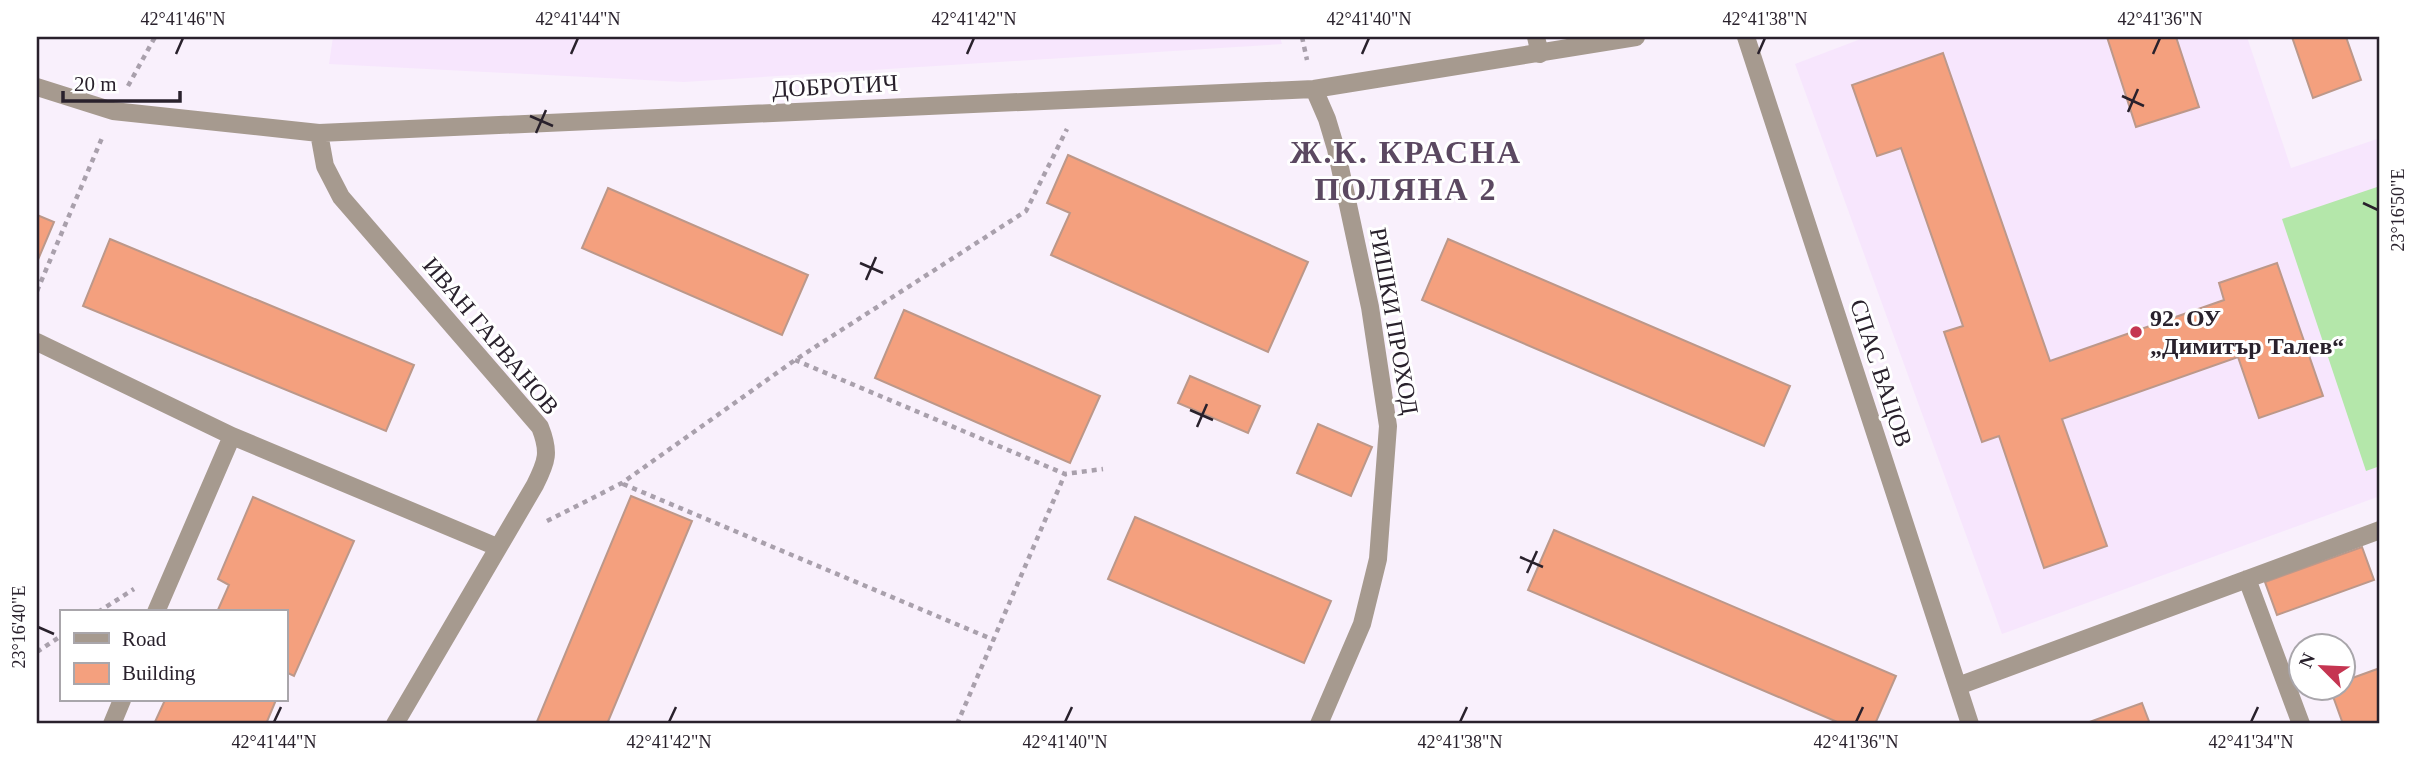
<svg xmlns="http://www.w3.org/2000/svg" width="2417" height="761" font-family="Georgia,serif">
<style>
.built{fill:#f7e6fd}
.grass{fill:#b4e7aa}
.building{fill:#f4a07e;stroke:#bc988a;stroke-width:2}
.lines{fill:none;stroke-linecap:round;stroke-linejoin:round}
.path{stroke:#a9a0ac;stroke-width:4.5;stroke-dasharray:5 5;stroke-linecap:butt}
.minor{stroke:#a69a8f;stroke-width:18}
.ticks{fill:none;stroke:#29212c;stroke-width:2.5}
.poi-dot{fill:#c53551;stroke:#fff;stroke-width:2.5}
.labels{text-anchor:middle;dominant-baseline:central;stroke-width:6;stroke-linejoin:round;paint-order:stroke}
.street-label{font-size:24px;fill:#29212c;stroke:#fff}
.poi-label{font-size:24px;font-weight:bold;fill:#29212c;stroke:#fff;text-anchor:start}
.district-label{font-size:32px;font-weight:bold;letter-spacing:2px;fill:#5b4861;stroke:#fff}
.neatline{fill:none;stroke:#29212c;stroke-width:2.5}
.ticks-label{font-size:18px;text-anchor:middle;fill:#29212c}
</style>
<rect width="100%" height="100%" fill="#f9f0fc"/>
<path class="built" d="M 333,37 L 1280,37 L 1282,44 L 684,82 L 329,64 Z
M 1866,37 L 2247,37 L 2291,168 L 2380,138 L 2380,496 L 2002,634 L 1795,64 Z"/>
<path class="grass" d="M 2380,186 L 2380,466 L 2366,471 L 2282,219 Z"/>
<path class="building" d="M 2107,37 L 2176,37 L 2199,107 L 2136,127 Z
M 2292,37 L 2346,37 L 2361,80 L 2313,98 Z
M 1943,53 L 2050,361 L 2224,300 L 2219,283 L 2277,263 L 2323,396 L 2259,418 L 2238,357 L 2062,419 L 2107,546 L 2044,568 L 1999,436 L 1982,442 L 1944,332 L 1963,326 L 1901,148 L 1877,156 L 1852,85 Z
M 1068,155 L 1308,262 L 1268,352 L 1051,255 L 1070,213 L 1047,203 Z
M 608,188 L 808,275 L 782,335 L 582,248 Z
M 37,215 L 54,222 L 37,262 Z
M 110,239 L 414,365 L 386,431 L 83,306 Z
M 1448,239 L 1790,386 L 1764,446 L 1422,300 Z
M 904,310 L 1100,396 L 1070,463 L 875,378 Z
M 1190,376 L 1260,406 L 1248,433 L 1178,403 Z
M 1318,424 L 1372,447 L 1351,496 L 1297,473 Z
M 631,496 L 692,521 L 607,724 L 536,724 Z
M 253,497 L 354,541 L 294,676 L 288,673 L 285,680 L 285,612 L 217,612 L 229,585 L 218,579 Z
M 1135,517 L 1331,601 L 1304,663 L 1108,579 Z
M 1554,530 L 1896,676 L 1875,724 L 1842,724 L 1528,590 Z
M 2362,547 L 2374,580 L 2277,615 L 2265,582 Z
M 2380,668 L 2380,724 L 2343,724 L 2330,688 L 2344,688 L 2344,681 Z
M 165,700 L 276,700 L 266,724 L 154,724 Z
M 2142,703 L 2150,724 L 2084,724 Z"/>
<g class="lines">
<path class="path" d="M 1302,37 L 1307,60
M 128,86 L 155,37
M 37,291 L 102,138
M 795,360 L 1065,474 L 1103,469
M 623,484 L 994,640
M 547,521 L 622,483 L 795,360 L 1026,211 L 1067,129
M 98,612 L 134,589
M 37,652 L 61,636
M 957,724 L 1065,474"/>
<path class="minor" d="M 1536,37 L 1540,54
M 1746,37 L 1970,724
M 37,87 L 113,111 L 319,133 L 1314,89 L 1636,37
M 1314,89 L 1327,119 L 1336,149 L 1370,307 L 1388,426 L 1378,559 L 1362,624 L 1319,724
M 319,133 L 325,166 L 341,197 L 540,427 C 550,452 547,461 535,485 L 395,724
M 37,342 L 232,436
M 2247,579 L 2301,724
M 156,612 L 232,436 L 497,547
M 1958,686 L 2380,530
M 112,724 L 122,700"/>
</g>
<path class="ticks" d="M 176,54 L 183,38M 571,54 L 578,38M 967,54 L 974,38M 1362,54 L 1369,38M 1758,54 L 1765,38M 2153,54 L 2160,38M 2122,96 L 2144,106M 2128,112 L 2138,89M 530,116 L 553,126M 536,133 L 546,110M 2363,203 L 2378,210M 860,263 L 883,273M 866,280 L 876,257M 1190,410 L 1213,420M 1197,427 L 1207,404M 1520,557 L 1543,567M 1527,573 L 1537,551M 38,627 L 54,634M 274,722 L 281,707M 669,722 L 676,707M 1065,722 L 1072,707M 1460,722 L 1467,707M 1856,722 L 1863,707M 2251,722 L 2258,707"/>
<circle class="poi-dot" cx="2136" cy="332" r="7"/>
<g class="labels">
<g class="street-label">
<text transform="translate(835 86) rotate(-3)">ДОБРОТИЧ</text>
<text transform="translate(1394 321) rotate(80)">РИШКИ ПРОХОД</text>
<text transform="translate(491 336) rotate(50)">ИВАН ГАРВАНОВ</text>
<text transform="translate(1881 373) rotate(72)">СПАС ВАЦОВ</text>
</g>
<g class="poi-label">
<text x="2150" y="318">92. ОУ<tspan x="2150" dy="28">„Димитър Талев“</tspan></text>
</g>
<g class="district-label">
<text x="1406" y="152">Ж.К. КРАСНА<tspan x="1406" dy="37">ПОЛЯНА 2</tspan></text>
</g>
</g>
<rect width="2417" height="761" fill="none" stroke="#ffffff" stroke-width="77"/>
<rect x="60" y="610" width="228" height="91" fill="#ffffff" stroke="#a9a6ab" stroke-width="2"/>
<rect x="74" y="633" width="35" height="10" fill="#a69a8f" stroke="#a9a6ab" stroke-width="2"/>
<text x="122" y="646" font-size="21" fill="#29212c">Road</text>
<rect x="74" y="663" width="35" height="21" fill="#f4a07e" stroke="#a9a6ab" stroke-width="2"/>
<text x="122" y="680" font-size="21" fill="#29212c">Building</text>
<g transform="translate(2322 667) rotate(294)"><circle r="33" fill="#ffffff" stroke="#a9a6ab" stroke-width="2"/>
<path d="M0-5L12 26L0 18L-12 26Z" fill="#c53551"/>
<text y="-10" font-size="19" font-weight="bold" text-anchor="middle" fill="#29212c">N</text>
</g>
<path d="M63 91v10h117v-10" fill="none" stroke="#29212c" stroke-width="3.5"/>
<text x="74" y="91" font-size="21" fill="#29212c" stroke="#ffffff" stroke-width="5" paint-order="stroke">20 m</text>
<rect x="38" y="38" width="2340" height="684" class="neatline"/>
<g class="ticks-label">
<text x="183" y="25">42°41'46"N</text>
<text x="578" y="25">42°41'44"N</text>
<text x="974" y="25">42°41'42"N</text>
<text x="1369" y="25">42°41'40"N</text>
<text x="1765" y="25">42°41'38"N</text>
<text x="2160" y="25">42°41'36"N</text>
<text transform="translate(2398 210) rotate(-90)" y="6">23°16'50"E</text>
<text transform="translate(19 627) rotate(-90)" y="6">23°16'40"E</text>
<text x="274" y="748">42°41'44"N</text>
<text x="669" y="748">42°41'42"N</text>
<text x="1065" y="748">42°41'40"N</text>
<text x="1460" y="748">42°41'38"N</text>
<text x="1856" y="748">42°41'36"N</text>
<text x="2251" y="748">42°41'34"N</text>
</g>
</svg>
